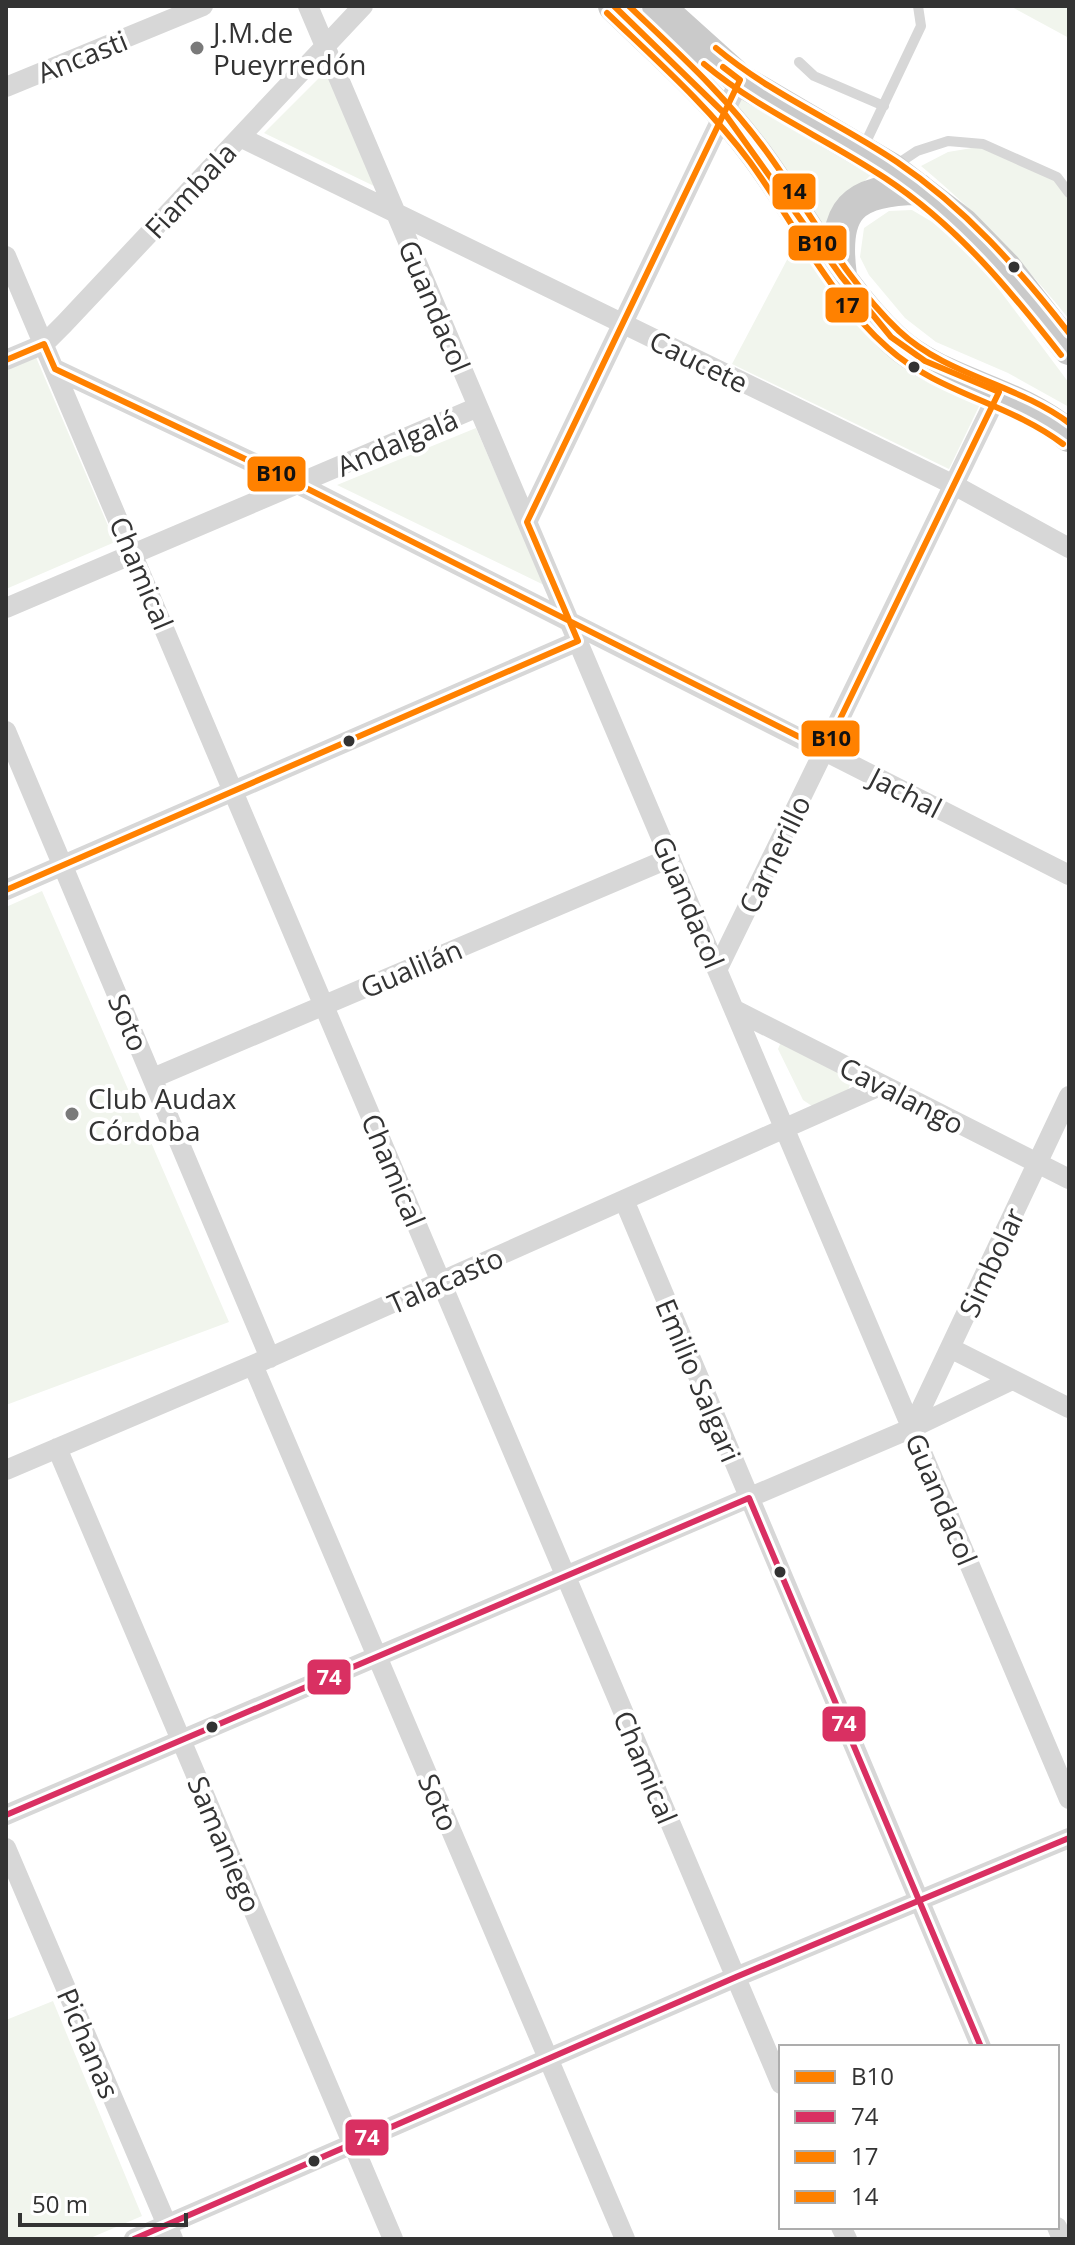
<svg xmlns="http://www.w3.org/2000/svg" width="1075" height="2245" font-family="'Open Sans',sans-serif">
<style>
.green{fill:#f1f5ed}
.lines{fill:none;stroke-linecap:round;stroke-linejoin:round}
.service{stroke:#d7d7d7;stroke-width:10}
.minor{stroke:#d7d7d7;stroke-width:20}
.primary{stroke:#cacaca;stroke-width:32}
.bus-1-casing{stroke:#fff;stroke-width:12}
.bus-2-casing{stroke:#fff;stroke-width:12}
.bus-3-casing{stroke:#fff;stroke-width:12}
.bus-4-casing{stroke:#fff;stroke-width:12}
.bus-1{stroke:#ff8100;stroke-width:6}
.bus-2{stroke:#d93062;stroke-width:6}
.bus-3{stroke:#ff8100;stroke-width:6}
.bus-4{stroke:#ff8100;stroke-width:6}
.poi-dot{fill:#7a7a7a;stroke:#fff;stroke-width:3}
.bus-dot{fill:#333;stroke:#fff;stroke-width:3}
.labels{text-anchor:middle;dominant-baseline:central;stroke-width:8;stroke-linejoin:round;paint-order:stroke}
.poi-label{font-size:28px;fill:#333;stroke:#fff;text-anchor:start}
.street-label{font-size:28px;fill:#333;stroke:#fff}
.line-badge{stroke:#fff;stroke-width:3}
.badge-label{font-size:22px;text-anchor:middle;font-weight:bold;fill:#fff}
.pale-badge-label{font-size:22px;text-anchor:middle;font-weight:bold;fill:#111}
</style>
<rect width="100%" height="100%" fill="#fff"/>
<path class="green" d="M 1010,6 L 1069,6 L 1069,38 Z
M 327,70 L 374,186 L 264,133 Z
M 745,87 L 871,175 L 835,209 L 824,226 L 735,106 Z
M 984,146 L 1057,177 L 1069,195 L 1069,319 C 1023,263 977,212 921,166 L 948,152 Z
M 912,210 L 934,223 L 968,251 L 1001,292 L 1069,383 L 1069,407 L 1008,373 L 936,342 L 905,318 L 869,275 L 860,257 L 864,228 L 889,211 Z
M 798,239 L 983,398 L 949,469 L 732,364 Z
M 35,355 L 115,542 L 6,589 L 6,368 Z
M 476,428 L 544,585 L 337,485 Z
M 42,891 L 229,1322 L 6,1405 L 6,907 Z
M 781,1042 L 852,1079 L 848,1090 L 812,1106 L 803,1100 L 778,1049 Z
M 53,2001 L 142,2216 L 88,2239 L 6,2239 L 6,2020 Z"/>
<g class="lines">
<path class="service" d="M 799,62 L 814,76 L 884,106
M 864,146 L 921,26 L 918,6
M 896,165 L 917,151 L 948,141 L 983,144 L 1057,177 L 1069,193"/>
<path class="minor" d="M 308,6 L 1069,1799
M 6,87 L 203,6
M 240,137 L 954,485 L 1069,548
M 6,256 L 781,2084
M 6,360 L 44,344 L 64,324 L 363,6
M 55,369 L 298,484 L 1069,875
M 527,522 L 740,80
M 6,608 L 478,407
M 6,731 L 270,1358
M 6,890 L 578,641
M 717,970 L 999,392
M 735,1010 L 1069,1179
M 153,1078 L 670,858
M 624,1200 L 981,2047
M 950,1348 L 1069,1408
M 253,1365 L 625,2239
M 912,1428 L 1069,1096
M 57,1448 L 393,2239
M 6,1470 L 253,1365 L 882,1085
M 6,1815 L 912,1428 L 1012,1380
M 6,1848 L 173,2239
M 841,2227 L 847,2239
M 1057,2227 L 1062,2239
M 134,2239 L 736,1977 L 1069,1838"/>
<path class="primary" d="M 614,6 C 663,53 716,99 757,155 C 802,216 839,288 894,340 C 941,384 1019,391 1069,436
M 658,6 L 740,80 L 890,168 L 963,224 L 1006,268 L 1069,349
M 841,276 C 832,209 852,190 918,189"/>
<defs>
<path id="bus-1" d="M 6,360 L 44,344 L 55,369 L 298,484 L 825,750 L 999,392 L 925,361 L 891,337 L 841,276 L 725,114 L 614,6
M 6,890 L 578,641 L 527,522 L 740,80 L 723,67"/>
<path id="bus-2" d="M 6,1815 L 749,1498 L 981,2047
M 134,2239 L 736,1977 L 1069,1838"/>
<path id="bus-3" d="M 607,13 C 657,61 709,107 750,162 C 795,224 830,297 888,348 C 938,393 1009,403 1063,444
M 704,64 C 759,110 825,138 885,178 C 956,225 1009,289 1061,355"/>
<path id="bus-4" d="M 629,6 C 677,52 727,97 766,151 C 810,211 845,280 899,331 C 947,376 1017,384 1069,423
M 716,48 C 772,95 838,122 897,162 C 965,208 1018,268 1069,333"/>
</defs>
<use href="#bus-1" class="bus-1-casing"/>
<use href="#bus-2" class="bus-2-casing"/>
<use href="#bus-3" class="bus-3-casing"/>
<use href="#bus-4" class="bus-4-casing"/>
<use href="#bus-1" class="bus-1"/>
<use href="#bus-2" class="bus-2"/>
<use href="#bus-3" class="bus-3"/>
<use href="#bus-4" class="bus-4"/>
</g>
<g class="poi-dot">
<circle cx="197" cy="48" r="8"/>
<circle cx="72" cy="1114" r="8"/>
</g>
<g class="bus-dot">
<circle cx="1014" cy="267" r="7"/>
<circle cx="914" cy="367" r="7"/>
<circle cx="349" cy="741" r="7"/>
<circle cx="780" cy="1572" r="7"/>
<circle cx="212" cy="1727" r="7"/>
<circle cx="314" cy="2161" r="7"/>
</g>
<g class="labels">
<g class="poi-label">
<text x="213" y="32">J.M.de<tspan x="213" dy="32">Pueyrredón</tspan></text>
<text x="88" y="1098">Club Audax<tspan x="88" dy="32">Córdoba</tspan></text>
</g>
<g class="street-label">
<text transform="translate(82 56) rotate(-22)">Ancasti</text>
<text transform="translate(190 190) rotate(-47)">Fiambala</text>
<text transform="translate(435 306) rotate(67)">Guandacol</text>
<text transform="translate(699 361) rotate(26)">Caucete</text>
<text transform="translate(397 442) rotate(-23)">Andalgalá</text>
<text transform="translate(142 573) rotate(67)">Chamical</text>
<text transform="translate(906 792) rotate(27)">Jachal</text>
<text transform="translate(774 854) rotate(-64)">Carnerillo</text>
<text transform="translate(689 902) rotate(67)">Guandacol</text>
<text transform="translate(411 968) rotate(-23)">Gualilán</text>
<text transform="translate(129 1022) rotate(67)">Soto</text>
<text transform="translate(902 1095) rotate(27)">Cavalango</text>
<text transform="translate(394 1170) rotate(67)">Chamical</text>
<text transform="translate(991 1262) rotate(-65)">Simbolar</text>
<text transform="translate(445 1280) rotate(-24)">Talacasto</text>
<text transform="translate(699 1380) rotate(67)">Emilio Salgari</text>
<text transform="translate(942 1499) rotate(67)">Guandacol</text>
<text transform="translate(646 1767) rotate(67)">Chamical</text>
<text transform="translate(439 1802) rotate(67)">Soto</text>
<text transform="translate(225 1844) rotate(67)">Samaniego</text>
<text transform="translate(89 2043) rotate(67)">Pichanas</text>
</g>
</g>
<g class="line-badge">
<rect x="771" y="172" width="46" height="39" rx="8" fill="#ff8100"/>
<rect x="787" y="224" width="61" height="38" rx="8" fill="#ff8100"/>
<rect x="824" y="286" width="46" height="38" rx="8" fill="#ff8100"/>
<rect x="246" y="455" width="61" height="38" rx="8" fill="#ff8100"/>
<rect x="800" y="719" width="61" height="39" rx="8" fill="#ff8100"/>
<rect x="306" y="1658" width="46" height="38" rx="8" fill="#d93062"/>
<rect x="821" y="1705" width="46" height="38" rx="8" fill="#d93062"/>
<rect x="344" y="2118" width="46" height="39" rx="8" fill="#d93062"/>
</g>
<g class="badge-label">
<text x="329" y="1685">74</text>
<text x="844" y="1731">74</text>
<text x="367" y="2145">74</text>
</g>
<g class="pale-badge-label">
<text x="794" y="199">14</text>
<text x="817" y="251">B10</text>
<text x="847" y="313">17</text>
<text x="276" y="481">B10</text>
<text x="831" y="746">B10</text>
</g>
<rect width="1075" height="2245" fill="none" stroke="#333333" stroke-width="16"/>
<rect x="779" y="2045" width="280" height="184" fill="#ffffff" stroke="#adadad" stroke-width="2"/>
<rect x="795" y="2071" width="40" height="12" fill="#ff8100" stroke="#adadad" stroke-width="2"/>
<text x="851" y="2085" font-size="24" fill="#333333">B10</text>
<rect x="795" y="2111" width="40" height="12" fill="#d93062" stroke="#adadad" stroke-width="2"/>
<text x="851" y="2125" font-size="24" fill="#333333">74</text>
<rect x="795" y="2151" width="40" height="12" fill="#ff8100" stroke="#adadad" stroke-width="2"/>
<text x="851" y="2165" font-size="24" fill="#333333">17</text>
<rect x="795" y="2191" width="40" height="12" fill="#ff8100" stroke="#adadad" stroke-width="2"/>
<text x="851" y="2205" font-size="24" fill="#333333">14</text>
<path d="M20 2213v12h166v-12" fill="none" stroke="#333333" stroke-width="4"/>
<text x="32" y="2213" font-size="24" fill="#333333" stroke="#ffffff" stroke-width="6" paint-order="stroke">50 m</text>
</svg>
